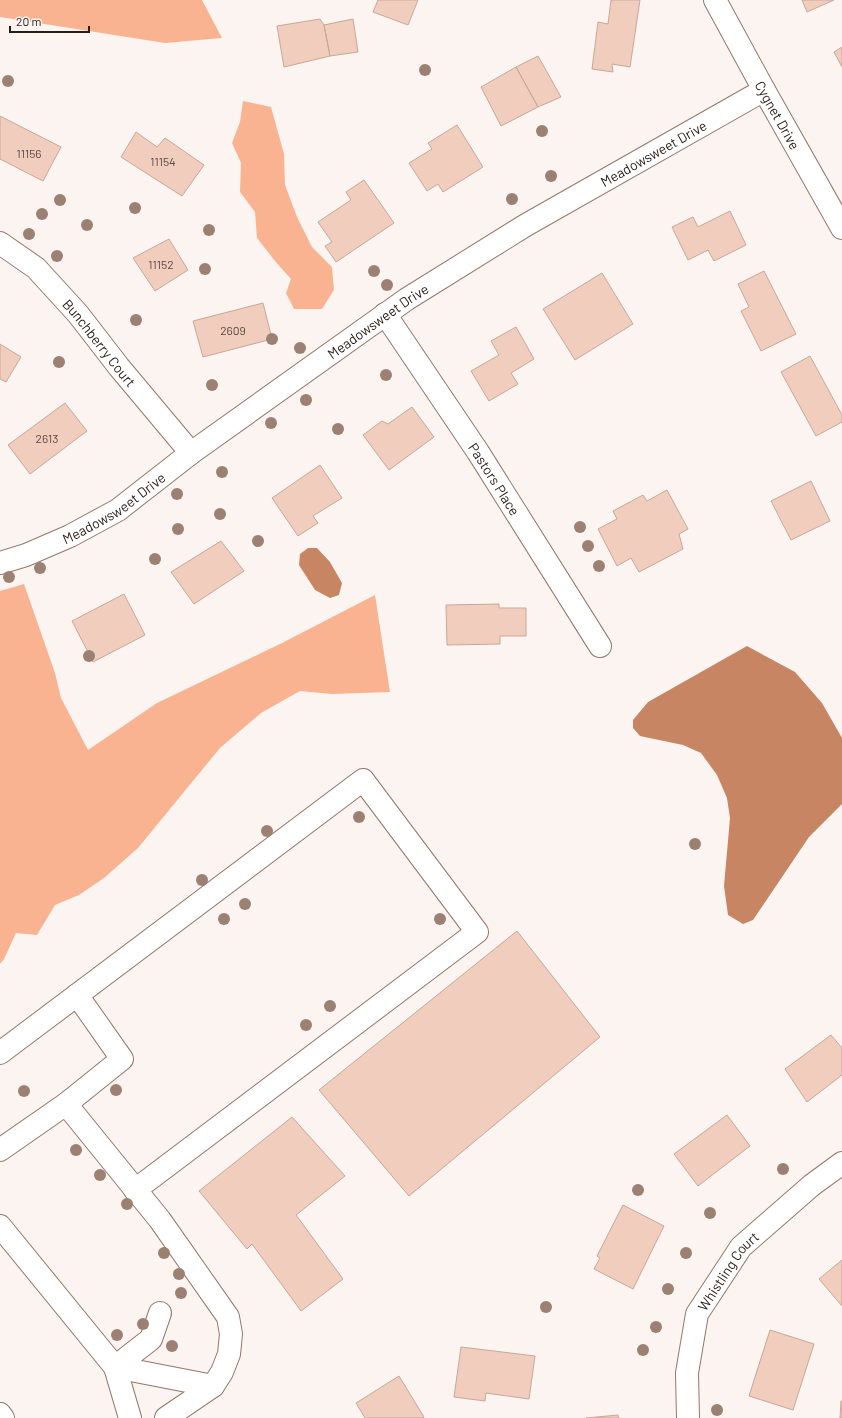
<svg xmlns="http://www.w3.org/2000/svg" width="842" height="1418" font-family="Barlow,sans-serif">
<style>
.forest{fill:#fab391}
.water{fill:#c88564}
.building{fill:#f0cdbd;stroke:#c9a797}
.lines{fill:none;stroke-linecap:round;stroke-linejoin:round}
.minor-casing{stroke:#977768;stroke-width:24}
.highway-casing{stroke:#977768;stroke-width:24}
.minor{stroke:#fff;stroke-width:22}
.highway{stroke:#fff;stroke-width:22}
.tree{fill:#9c8172}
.labels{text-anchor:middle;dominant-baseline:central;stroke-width:4;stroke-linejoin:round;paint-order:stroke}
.number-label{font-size:12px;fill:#5b4940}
.street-label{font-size:14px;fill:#291d16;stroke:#fbf4f0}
</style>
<rect width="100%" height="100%" fill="#fbf4f0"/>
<path class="forest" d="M 0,0 L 202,0 L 222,38 L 165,43 L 0,17 Z
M 243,101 L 271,107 L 284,154 L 285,185 L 297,217 L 312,247 L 332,267 L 334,290 L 322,309 L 294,309 L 286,293 L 291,279 L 275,261 L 257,238 L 255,212 L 240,192 L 241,163 L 232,143 L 240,122 Z
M 24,584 L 55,673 L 61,698 L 88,750 L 157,703 L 282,643 L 375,595 L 390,692 L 332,694 L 300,691 L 261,713 L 220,748 L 138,848 L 104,878 L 79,895 L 55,905 L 37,935 L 16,933 L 4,959 L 0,964 L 0,591 Z"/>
<path class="water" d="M 308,548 L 317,548 L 330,562 L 342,583 L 339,595 L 330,598 L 315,590 L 299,565 L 300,554 Z
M 747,646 L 795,672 L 822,703 L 842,738 L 842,804 L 809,837 L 753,920 L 743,924 L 728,915 L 724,886 L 730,818 L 727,798 L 717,775 L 701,753 L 683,745 L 640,736 L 633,728 L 633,720 L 648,702 Z"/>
<path class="building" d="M 378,0 L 418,0 L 408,25 L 373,12 Z
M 611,0 L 640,0 L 630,67 L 612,64 L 613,72 L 592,69 L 598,22 L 608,24 Z
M 802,0 L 834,0 L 807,12 Z
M 320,19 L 324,25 L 330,56 L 284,67 L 277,26 Z
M 353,19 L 358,52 L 330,56 L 324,25 Z
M 842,47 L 842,67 L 834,52 Z
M 538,56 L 561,97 L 538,107 L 516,67 Z
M 516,67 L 538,107 L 501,126 L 481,87 Z
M 0,116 L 61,147 L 43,181 L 0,159 Z
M 457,125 L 483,167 L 443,192 L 438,184 L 427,191 L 409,163 L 432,149 L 428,143 Z
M 136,132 L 157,147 L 165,138 L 204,165 L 182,196 L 121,157 Z
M 364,180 L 394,223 L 336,262 L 325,246 L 332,242 L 318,222 L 351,200 L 346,192 Z
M 730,211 L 746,245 L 714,261 L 708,250 L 688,260 L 672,227 L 693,217 L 698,227 Z
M 169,239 L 188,270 L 155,291 L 133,258 Z
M 764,271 L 796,334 L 761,351 L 741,311 L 749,307 L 738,284 Z
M 602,273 L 633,324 L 575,360 L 543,309 Z
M 263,303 L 272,339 L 203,357 L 193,321 Z
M 516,327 L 534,359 L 511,373 L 518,384 L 489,401 L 471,371 L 499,355 L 491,341 Z
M 0,344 L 21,357 L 6,382 L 0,379 Z
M 810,356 L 842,415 L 842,422 L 816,436 L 781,372 Z
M 65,403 L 87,431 L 30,474 L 8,445 Z
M 412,407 L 434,437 L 389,470 L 363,435 L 382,421 L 388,424 Z
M 320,465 L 342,498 L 313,516 L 318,523 L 298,536 L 272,498 Z
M 811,481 L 830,521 L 791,540 L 771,501 Z
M 667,490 L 688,529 L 679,534 L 683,549 L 639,572 L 631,558 L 617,566 L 598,529 L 617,519 L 613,511 L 643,495 L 647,501 Z
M 221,541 L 244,571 L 194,604 L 171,572 Z
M 124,594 L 145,635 L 93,662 L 72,621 Z
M 499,604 L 499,608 L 526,608 L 526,636 L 500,636 L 500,644 L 447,645 L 446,605 Z
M 517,931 L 600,1037 L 409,1196 L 319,1090 Z
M 831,1035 L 842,1048 L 842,1075 L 807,1102 L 785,1069 Z
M 727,1115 L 750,1146 L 698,1186 L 674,1154 Z
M 292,1117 L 345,1176 L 296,1215 L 343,1279 L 301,1311 L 252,1244 L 247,1249 L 199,1191 Z
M 623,1205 L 664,1226 L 633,1289 L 594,1269 L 600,1258 L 597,1256 Z
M 842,1260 L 842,1306 L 819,1279 Z
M 770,1330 L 814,1344 L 793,1410 L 749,1396 Z
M 461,1347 L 535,1356 L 529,1399 L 486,1393 L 485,1401 L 454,1397 Z
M 399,1376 L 424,1417 L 422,1418 L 365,1418 L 356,1403 Z
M 841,1401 L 842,1401 L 842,1418 L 840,1418 Z
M 618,1415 L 619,1418 L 586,1418 Z"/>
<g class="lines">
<defs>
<g id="minor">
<path id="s1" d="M 715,0 L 764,90 L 842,228"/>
<path id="s2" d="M 0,243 L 36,268 L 78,314 L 119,367 L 191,453"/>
<path id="s3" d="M 385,314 L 478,452 L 600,646"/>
<path id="s4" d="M 0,563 L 26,555 L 70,536 L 118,510 L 191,453 L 407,299 L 526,225 L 764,90"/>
<path d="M 0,1053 L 363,780 L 477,932 L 135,1190"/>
<path d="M 66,1104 L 160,1220 L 228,1317 L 231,1334 L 229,1354 L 222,1372 L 213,1386 L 166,1418"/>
<path d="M 0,1150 L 66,1104 L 122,1059 L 77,995"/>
<path d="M 0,1226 L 115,1367 L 130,1418"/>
<path d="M 115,1367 L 213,1386"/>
<path d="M 115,1367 L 151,1339 L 160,1313"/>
<path id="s5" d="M 688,1418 L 687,1373 L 697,1314 L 741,1247 L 812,1185 L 842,1163"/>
</g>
<path id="highway" d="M 0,1414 L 3,1418"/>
</defs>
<use href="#minor" class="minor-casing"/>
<use href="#highway" class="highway-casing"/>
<use href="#minor" class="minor"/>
<use href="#highway" class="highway"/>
</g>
<g class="tree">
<circle cx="425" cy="70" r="6"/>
<circle cx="8" cy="81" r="6"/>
<circle cx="542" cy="131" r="6"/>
<circle cx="551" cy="176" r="6"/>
<circle cx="512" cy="199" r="6"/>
<circle cx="60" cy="200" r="6"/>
<circle cx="135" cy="208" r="6"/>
<circle cx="42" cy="214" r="6"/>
<circle cx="87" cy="225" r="6"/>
<circle cx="209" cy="230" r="6"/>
<circle cx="29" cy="234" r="6"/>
<circle cx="57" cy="256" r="6"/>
<circle cx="205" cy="269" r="6"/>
<circle cx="374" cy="271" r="6"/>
<circle cx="387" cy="285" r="6"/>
<circle cx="136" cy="320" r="6"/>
<circle cx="272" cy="339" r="6"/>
<circle cx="300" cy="348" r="6"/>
<circle cx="59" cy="362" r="6"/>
<circle cx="386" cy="375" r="6"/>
<circle cx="212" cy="385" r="6"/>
<circle cx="306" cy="400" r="6"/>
<circle cx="271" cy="423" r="6"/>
<circle cx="338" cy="429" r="6"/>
<circle cx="222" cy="472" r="6"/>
<circle cx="177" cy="494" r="6"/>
<circle cx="220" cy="514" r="6"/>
<circle cx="580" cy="527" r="6"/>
<circle cx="178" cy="529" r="6"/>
<circle cx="258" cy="541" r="6"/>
<circle cx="588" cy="546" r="6"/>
<circle cx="155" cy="559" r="6"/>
<circle cx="599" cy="566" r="6"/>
<circle cx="40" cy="568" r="6"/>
<circle cx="9" cy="577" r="6"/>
<circle cx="89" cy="656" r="6"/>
<circle cx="359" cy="817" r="6"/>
<circle cx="267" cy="831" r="6"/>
<circle cx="695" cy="844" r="6"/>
<circle cx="202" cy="880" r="6"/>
<circle cx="245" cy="904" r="6"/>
<circle cx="224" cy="919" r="6"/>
<circle cx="440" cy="919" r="6"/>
<circle cx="330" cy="1006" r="6"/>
<circle cx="306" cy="1025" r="6"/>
<circle cx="116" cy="1090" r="6"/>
<circle cx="24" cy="1091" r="6"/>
<circle cx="76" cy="1150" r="6"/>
<circle cx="783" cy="1169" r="6"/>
<circle cx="100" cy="1175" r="6"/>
<circle cx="638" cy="1190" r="6"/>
<circle cx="127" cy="1204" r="6"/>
<circle cx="710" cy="1213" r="6"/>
<circle cx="164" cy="1253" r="6"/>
<circle cx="686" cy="1253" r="6"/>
<circle cx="179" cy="1274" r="6"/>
<circle cx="668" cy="1289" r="6"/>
<circle cx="181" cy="1293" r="6"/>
<circle cx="546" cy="1307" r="6"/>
<circle cx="143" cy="1324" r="6"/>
<circle cx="656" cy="1327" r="6"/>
<circle cx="117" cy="1335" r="6"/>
<circle cx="172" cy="1346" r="6"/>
<circle cx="643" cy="1350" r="6"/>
<circle cx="717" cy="1410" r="6"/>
</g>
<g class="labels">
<g class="number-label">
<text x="29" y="153">11156</text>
<text x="163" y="161">11154</text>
<text x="161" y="264">11152</text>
<text x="233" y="330">2609</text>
<text x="47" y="438">2613</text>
</g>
<g class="street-label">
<text stroke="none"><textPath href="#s1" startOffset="131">Cygnet Drive</textPath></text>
<text stroke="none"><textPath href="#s4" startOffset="774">Meadowsweet Drive</textPath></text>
<text stroke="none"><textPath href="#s4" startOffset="451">Meadowsweet Drive</textPath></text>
<text stroke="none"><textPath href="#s2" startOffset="142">Bunchberry Court</textPath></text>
<text stroke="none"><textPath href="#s3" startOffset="198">Pastors Place</textPath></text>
<text stroke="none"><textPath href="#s4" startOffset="127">Meadowsweet Drive</textPath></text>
<text stroke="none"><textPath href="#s5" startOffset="158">Whistling Court</textPath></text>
</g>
</g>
<path d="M10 26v6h79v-6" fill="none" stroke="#291d16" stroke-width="2"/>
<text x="16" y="26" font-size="12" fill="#291d16" stroke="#fbf4f0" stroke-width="3" paint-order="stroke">20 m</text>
</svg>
